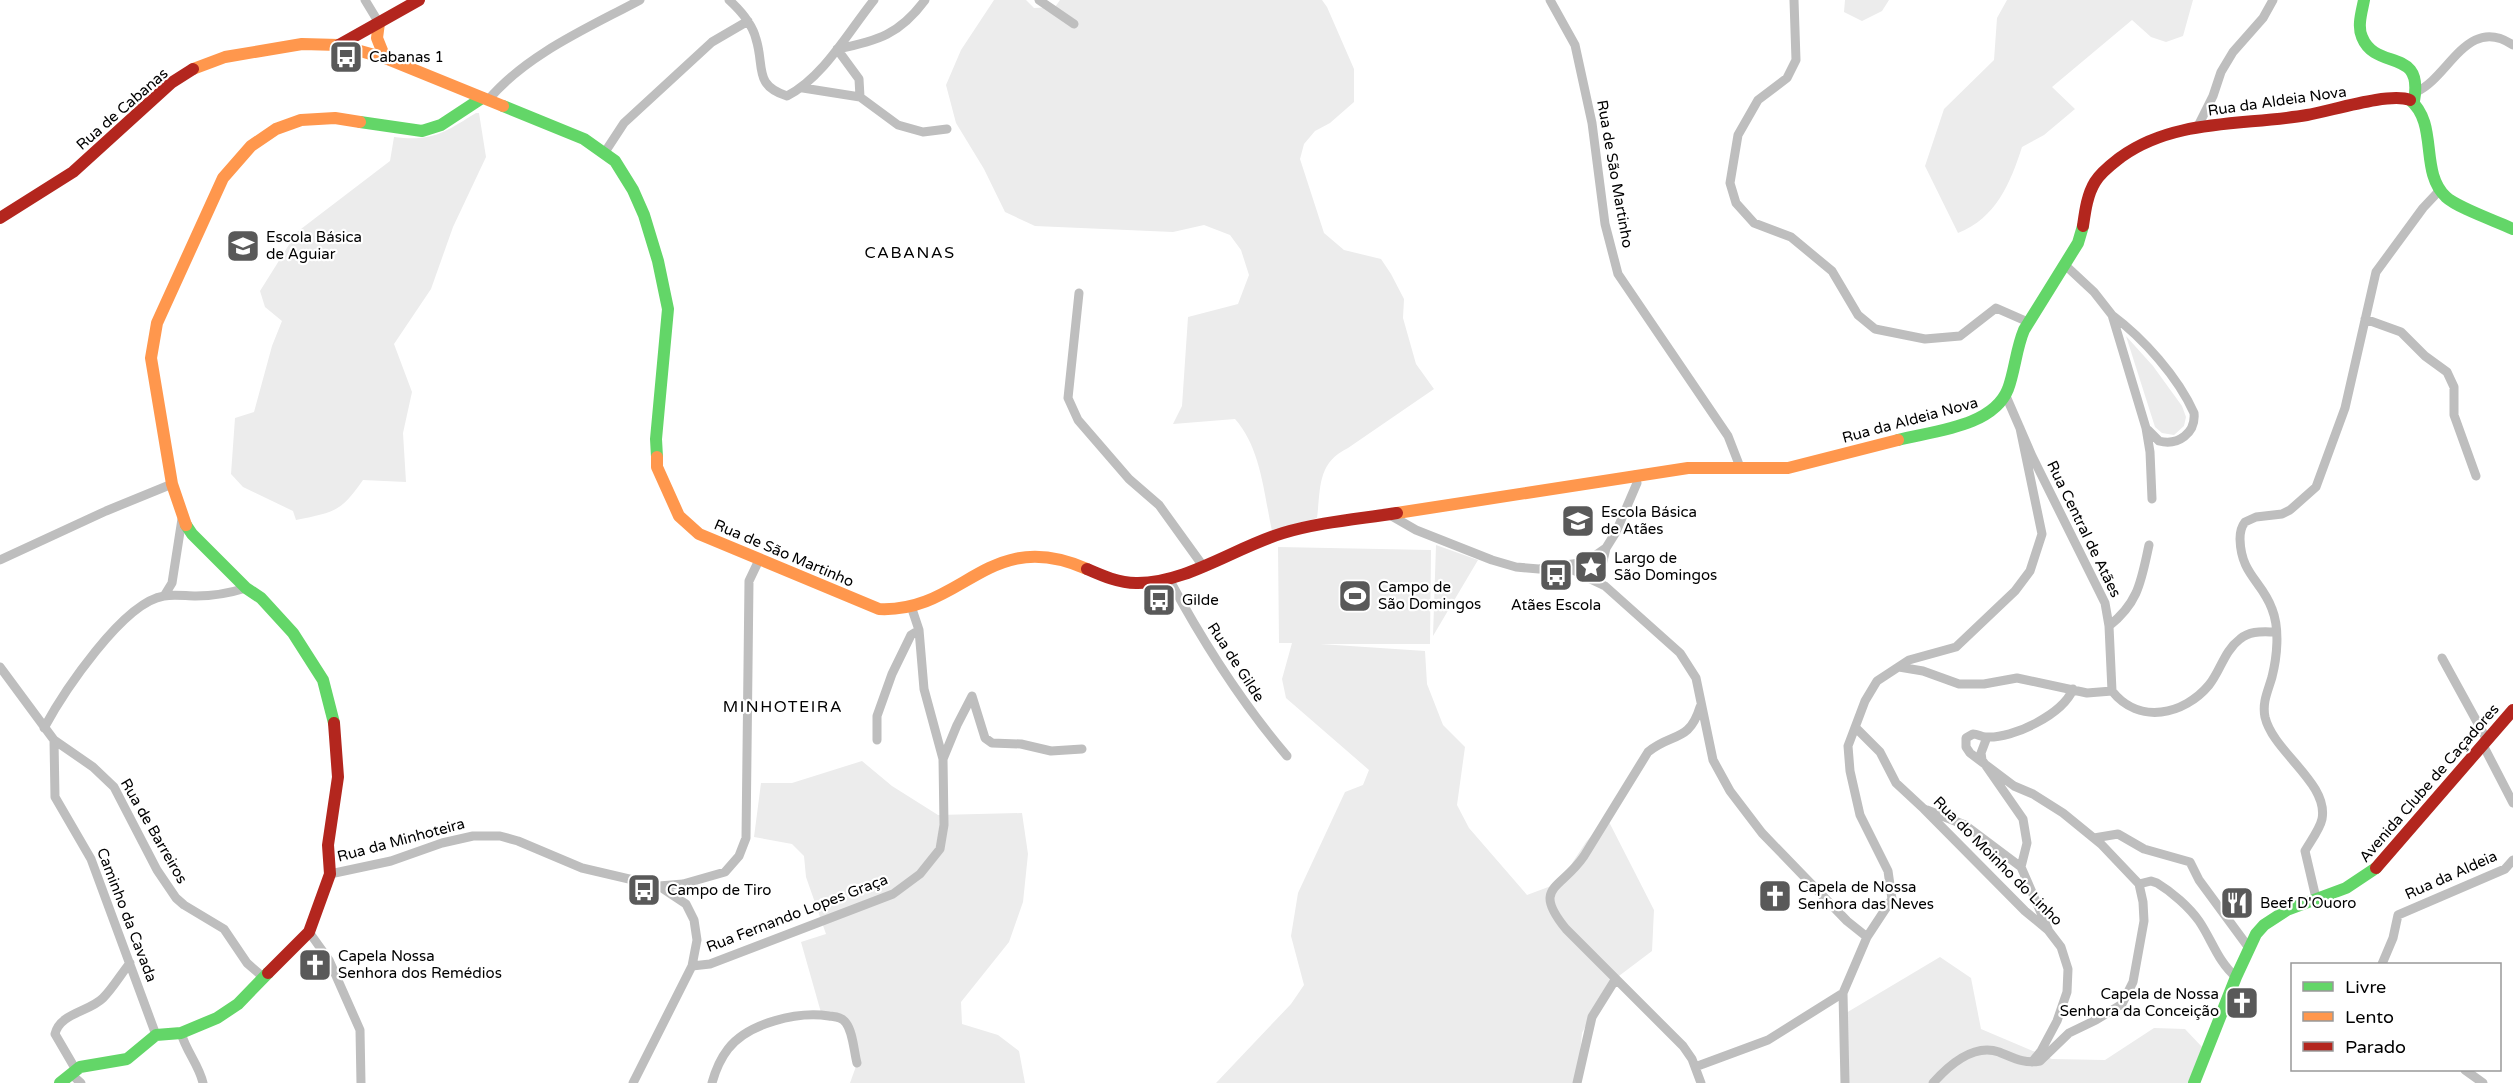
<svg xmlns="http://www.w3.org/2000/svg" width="2513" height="1083" font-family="'Varela Round',sans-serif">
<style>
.green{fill:#ececec}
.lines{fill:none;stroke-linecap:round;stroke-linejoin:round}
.street{stroke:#bebebe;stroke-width:9}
.fast{stroke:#63d668;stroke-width:12}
.slow{stroke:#ff974d;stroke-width:12}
.jam{stroke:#b3261e;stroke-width:12}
.labels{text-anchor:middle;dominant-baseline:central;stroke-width:4.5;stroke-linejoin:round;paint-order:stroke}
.poi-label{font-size:15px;fill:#000;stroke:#fff;text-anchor:start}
.street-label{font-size:15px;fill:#000;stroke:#fff}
.neighbourhood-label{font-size:16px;letter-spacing:1.5px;fill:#000;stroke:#fff}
</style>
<rect width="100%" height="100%" fill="#fff"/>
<path class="green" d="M 994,0 L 1026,0 L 1034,8 L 1055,7 L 1060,0 L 1322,0 L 1327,7 L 1354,69 L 1354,102 L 1330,123 L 1315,131 L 1304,144 L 1300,159 L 1324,233 L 1344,250 L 1381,259 L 1391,274 L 1404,299 L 1403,318 L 1416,364 L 1434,389 L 1348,448 C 1317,463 1321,487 1317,518 L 1272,531 C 1264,494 1261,448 1235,419 L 1173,424 L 1182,406 L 1188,317 L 1238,304 L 1249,275 L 1241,250 L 1230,235 L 1204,225 L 1173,232 L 1035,226 L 1005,212 L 984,169 L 956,123 L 946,85 L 961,50 Z
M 1845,0 L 1889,0 L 1882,11 L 1862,21 L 1844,12 Z
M 2007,0 L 2193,0 L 2183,36 L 2166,42 L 2151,37 L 2132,20 L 2052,87 L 2075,109 L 2044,135 L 2022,147 C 2010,184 1996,218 1958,233 L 1925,166 L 1944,109 L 1994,60 L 1997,18 Z
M 476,113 L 479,113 L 486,157 L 453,227 L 431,289 L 394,344 L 412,392 L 403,433 L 406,482 L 363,480 C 340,513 334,512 296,520 L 293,511 L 243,487 L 231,474 L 235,418 L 254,412 L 272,346 L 282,321 L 265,307 L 260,291 L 297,232 L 390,161 L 394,137 C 433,142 445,132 476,113 Z
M 2126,336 L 2153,366 L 2182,406 L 2186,417 L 2184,426 L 2174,435 L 2162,433 L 2155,427 Z
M 1436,545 L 1478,560 L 1433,636 Z
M 1278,547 L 1431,550 L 1430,644 L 1320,644 L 1425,651 L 1427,684 L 1443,725 L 1465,747 L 1457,805 L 1469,828 L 1527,895 L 1559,883 L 1586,842 L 1607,818 L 1654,910 L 1652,951 L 1607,985 L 1582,1033 L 1577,1083 L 1216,1083 L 1291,1004 L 1304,985 L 1291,936 L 1298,893 L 1345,792 L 1363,785 L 1369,770 L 1286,698 L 1282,679 L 1292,643 L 1279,643 Z
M 862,761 L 892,786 L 938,815 L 1022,813 L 1028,854 L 1023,902 L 1009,942 L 961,1002 L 962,1024 L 998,1035 L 1019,1051 L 1025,1083 L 850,1083 L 859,1058 L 847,1017 L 822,1016 L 801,942 L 826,934 L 806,877 L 804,856 L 792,844 L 754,837 L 761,783 L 792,783 Z
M 1940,957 L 1971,978 L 1981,1029 L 2052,1059 L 2105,1060 L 2154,1028 L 2185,1029 L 2202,1047 L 2188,1083 L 1846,1083 L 1846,1013 Z"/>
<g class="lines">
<path class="street" d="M 365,0 L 379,23
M 729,0 C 740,10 752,23 756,39 C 765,67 753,85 787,96 C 823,78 849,31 874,0
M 1039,0 L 1074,24
M 1550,0 L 1575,45 L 1592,123 L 1605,224 L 1618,274 L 1728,436 L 1740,467
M 1794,0 L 1796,60 L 1787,78 L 1758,100 L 1738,135 L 1730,183 L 1736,203 L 1754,223 L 1791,237 L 1832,271 L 1858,315 L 1875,329 L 1925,339 L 1960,336 L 1996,308 L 2028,322
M 837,49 C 878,41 900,34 925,0
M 837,49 L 859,79 L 860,97
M 803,88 L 860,97 L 898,125 L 923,132 L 947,129
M 2416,92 C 2449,78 2467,14 2513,45
M 488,100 C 527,54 588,28 640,0
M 2197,128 L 2213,96 L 2221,72 L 2233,52 L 2263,18 L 2273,0
M 605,152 L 624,123 L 712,42 L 748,21
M 2065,265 L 2094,292 L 2112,315 L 2146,428 L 2150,452 L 2152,499
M 1079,293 L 1068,398 L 1078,420 L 1129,479 L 1159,505 L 1203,566
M 2112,315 C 2143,338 2178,377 2194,413 C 2196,433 2178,446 2159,441 L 2148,430
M 2365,319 L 2401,332 L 2425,356 L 2447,372 L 2454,387 L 2454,415 L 2476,476
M 2006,396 L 2032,456 L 2105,603 L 2109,626 L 2112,691 C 2139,725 2184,715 2209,685 C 2221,670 2224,651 2240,639 C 2251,630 2263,632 2276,632
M 1390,515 L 1416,530 L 1492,560 L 1516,567 L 1539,569 L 1586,562 L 1606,548
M 0,560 L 106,511 L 172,484
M 1562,566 L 1583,574 L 1586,577 L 1605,586 L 1680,653 L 1696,678 L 1713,760 L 1730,791 L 1762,833 L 1847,921 L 1867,937
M 1169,579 C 1203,642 1240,701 1287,756
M 1592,579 L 1600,574 L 1606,548 L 1616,532 L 1637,483 L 1635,475
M 164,596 L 172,583 L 182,519
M 2109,626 C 2139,602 2141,581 2149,545
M 2442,658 L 2487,740
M 0,667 L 54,740 L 93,767 L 114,787 L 157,870 L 176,898 L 184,905 L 224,929 L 247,963 L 263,977
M 1899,667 L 1923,671 L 1959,684 L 1984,684 L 2017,678 L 2087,693 L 2112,691
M 2073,689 C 2063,714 2013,739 1986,737 C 1981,737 1978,734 1973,734 L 1966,738 L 1966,747 L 1970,753 L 2014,786 L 2033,794 L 2063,813 L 2101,844 L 2139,884
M 1700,707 C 1689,743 1672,732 1648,752 L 1584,856 C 1561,890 1531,886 1566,929 L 1683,1046 L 1692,1059 L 1701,1083
M 44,728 C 63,693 123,602 164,596 C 174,594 186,596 196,596 C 213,596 230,593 246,588
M 1856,728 L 1880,752 L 1896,783 L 1924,809 L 2025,911 L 2048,930 L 2061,947 L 2068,969 L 2067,992 L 2057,1021 L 2041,1051 L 2032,1062
M 1987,737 L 1981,753 L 1982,760 L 2023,819 L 2027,843 L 2021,867 L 2048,929
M 54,740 L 55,797 L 91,859 L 156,1035
M 877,740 L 877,716 L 892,674 L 911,635 L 919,630
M 2483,745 L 2513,803
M 943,759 L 957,725 L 972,696 L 985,738 L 992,743 L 1021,744 L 1051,751 L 1082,749
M 1927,810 L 1965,825 L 2021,867
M 2094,838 L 2118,834 L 2144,849 L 2190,862 L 2199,880 L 2249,948
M 330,874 L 391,861 L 442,843 L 473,836 L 500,836 L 518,841 L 582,868 L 659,886 L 683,884 L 725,872 L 739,856 L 746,838 L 749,581 L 759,560
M 2139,884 L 2151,881 L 2157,883 C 2172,892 2189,907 2199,921 C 2212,940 2218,962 2236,977
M 2316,898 L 2305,851 C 2310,842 2320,829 2322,819 C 2329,783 2273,752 2265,717 C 2262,702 2268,691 2272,677 C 2277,657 2280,629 2272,609 C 2262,581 2241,575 2240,539 C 2240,533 2241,527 2245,522 L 2256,517 L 2282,514 L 2290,510 L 2316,487 L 2345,408 L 2376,272 L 2423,208 L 2439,191
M 309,932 L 329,960 L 360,1030 L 361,1083
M 2382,964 L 2393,938 L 2398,915 L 2505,869 L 2513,860
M 692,966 L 710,964 L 893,894 L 920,874 L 940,849 L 944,825 L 943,759 L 924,689 L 919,630 L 912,609
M 181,1033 C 186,1051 199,1065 203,1083
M 1695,1067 L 1768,1040 L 1843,993
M 76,1070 L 55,1034 C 60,1013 89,1012 103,998 C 113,988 121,974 130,963
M 2465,1070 L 2483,1083
M 71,1074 L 81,1083
M 633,1083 L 692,966 L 697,940 L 694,920 L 686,904 L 659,886
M 712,1083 C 715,1072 721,1058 728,1049 C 748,1023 798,1011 829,1016 C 836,1017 842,1017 846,1023 C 853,1032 854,1052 857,1063
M 1577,1083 L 1592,1017 L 1615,980
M 1845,1083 L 1843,993 L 1867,937 L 1892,899 L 1888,871 L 1860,815 L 1850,771 L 1848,746 L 1865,701 L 1877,681 L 1909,660 L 1956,647 L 2015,591 L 2030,571 L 2042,534 L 2020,428
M 1933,1083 C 1949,1065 1973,1043 1999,1052 C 2014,1058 2024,1064 2040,1061 L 2069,1033 L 2096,1020 L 2122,1004 L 2133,982 L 2144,921 L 2143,902 L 2139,884"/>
<path class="fast" d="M 2364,0 C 2362,11 2357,26 2362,37 C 2376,72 2424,46 2414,101
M 2410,100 C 2439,124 2419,172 2446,197 C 2458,208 2496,221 2513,229
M 503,106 L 584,139 L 615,161 L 633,190 L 644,215 L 658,261 L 668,309 L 656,439 L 657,457
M 360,122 L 422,131 L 441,125 L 482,98
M 1898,440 C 1933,431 1993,427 2008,389 C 2015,370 2016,349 2024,330 L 2078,243 L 2083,226
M 186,525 L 192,534 L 246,588 L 261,598 L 293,633 L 323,680 L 334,723
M 60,1083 L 80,1067 L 127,1059 L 156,1035 L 181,1033 L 217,1018 L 238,1004 L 268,973
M 2194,1083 L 2236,977 L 2256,934 L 2264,925 L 2287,910 L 2346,888 L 2376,868"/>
<path class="slow" d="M 379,23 L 377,38 L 385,58
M 193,69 L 225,57 L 302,44 L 339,45 L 385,58 L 503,106
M 657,457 L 657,467 L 679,516 L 699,534 L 879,609 C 964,613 988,525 1087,569
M 1397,513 L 1688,468 L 1788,468 L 1898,440
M 186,525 L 172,484 L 151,358 L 157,323 L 223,178 L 251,146 L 276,129 L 301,120 L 335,118 L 360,122"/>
<path class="jam" d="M 339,45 L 419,0
M 0,218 L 73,172 L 171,83 L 193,69
M 2083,226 C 2085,212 2087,195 2095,182 C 2101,172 2112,164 2121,157 C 2175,118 2244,126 2307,115 C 2331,111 2389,92 2410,100
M 1087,569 C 1103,576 1119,583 1136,583 C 1185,584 1236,547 1283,533 C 1320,522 1359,519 1397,513
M 2376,868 L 2513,710
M 268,973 L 309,932 L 330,874 L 328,845 L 338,777 L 334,723"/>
</g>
<defs>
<symbol id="bus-square" viewBox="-11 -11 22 22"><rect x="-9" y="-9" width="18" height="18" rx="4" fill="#595959" stroke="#fff"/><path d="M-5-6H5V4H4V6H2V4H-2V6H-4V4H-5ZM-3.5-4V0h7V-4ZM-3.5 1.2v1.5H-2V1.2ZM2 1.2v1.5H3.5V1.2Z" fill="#fff"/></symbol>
<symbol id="school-square" viewBox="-11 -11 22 22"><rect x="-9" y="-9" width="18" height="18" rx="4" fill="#595959" stroke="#fff"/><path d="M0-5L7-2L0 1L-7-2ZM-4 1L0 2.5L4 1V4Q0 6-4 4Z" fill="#fff"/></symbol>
<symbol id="sight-square" viewBox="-11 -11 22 22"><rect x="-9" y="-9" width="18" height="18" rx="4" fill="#595959" stroke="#fff"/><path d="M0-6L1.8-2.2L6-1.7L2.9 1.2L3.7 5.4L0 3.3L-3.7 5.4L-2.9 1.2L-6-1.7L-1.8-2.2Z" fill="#fff"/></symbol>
<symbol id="stadium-square" viewBox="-11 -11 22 22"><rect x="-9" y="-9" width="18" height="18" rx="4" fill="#595959" stroke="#fff"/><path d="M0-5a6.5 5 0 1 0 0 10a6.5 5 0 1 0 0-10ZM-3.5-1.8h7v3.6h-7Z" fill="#fff"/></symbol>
<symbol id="church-square" viewBox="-11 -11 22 22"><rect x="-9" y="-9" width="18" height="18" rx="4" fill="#595959" stroke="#fff"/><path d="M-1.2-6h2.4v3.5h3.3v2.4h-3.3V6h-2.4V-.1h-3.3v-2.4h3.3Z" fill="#fff"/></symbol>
<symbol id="restaurant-square" viewBox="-11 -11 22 22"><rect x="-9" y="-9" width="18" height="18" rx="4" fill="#595959" stroke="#fff"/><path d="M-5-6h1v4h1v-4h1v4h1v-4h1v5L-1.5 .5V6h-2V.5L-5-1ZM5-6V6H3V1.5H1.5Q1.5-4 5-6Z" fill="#fff"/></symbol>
</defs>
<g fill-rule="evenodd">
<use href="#bus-square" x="327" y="38" width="38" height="38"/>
<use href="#school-square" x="224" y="227" width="38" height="38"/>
<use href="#school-square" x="1559" y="502" width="38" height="38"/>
<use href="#sight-square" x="1572" y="548" width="38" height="38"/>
<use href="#bus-square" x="1537" y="556" width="38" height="38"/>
<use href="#stadium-square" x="1336" y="577" width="38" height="38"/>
<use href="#bus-square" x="1140" y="581" width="38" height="38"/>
<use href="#bus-square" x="625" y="871" width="38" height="38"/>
<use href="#church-square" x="1756" y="877" width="38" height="38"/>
<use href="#restaurant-square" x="2218" y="884" width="38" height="38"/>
<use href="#church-square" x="296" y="946" width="38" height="38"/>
<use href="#church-square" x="2223" y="984" width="38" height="38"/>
</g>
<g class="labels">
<g class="poi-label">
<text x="369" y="57">Cabanas 1</text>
<text x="266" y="237">Escola Básica<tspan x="266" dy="17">de Aguiar</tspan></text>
<text x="1601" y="512">Escola Básica<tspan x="1601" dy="17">de Atães</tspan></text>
<text x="1614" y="558">Largo de<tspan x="1614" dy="17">São Domingos</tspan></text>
<text x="1378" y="587">Campo de<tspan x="1378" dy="17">São Domingos</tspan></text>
<text x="1182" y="600">Gilde</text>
<text x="1556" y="605" text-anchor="middle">Atães Escola</text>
<text x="1798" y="887">Capela de Nossa<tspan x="1798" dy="17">Senhora das Neves</tspan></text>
<text x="667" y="890">Campo de Tiro</text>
<text x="2260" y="903">Beef D'Ouoro</text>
<text x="338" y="956">Capela Nossa<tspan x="338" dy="17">Senhora dos Remédios</tspan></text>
<text x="2219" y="994" text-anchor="end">Capela de Nossa<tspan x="2219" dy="17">Senhora da Conceição</tspan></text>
</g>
<g class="street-label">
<text transform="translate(2277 101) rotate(-8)">Rua da Aldeia Nova</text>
<text transform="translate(122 109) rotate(-41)">Rua de Cabanas</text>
<text transform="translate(1615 174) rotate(80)">Rua de São Martinho</text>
<text transform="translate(1910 420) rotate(-15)">Rua da Aldeia Nova</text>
<text transform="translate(2084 529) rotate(64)">Rua Central de Atães</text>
<text transform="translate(784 553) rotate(23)">Rua de São Martinho</text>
<text transform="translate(1236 662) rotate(57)">Rua de Gilde</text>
<text transform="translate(2429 783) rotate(-49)">Avenida Clube de Caçadores</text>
<text transform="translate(154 831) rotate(60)">Rua de Barreiros</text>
<text transform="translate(401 840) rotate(-15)">Rua da Minhoteira</text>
<text transform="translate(1998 861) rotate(45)">Rua do Moinho do Linho</text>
<text transform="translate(2451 875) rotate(-24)">Rua da Aldeia</text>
<text transform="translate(797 913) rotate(-21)">Rua Fernando Lopes Graça</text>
<text transform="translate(127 915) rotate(69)">Caminho da Cavada</text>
</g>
<g class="neighbourhood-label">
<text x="910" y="253">CABANAS</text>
<text x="783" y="707">MINHOTEIRA</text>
</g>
</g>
<rect x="2291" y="963" width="210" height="108" fill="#ffffff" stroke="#999999" stroke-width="1.5"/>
<rect x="2303" y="982" width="30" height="9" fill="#63d668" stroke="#999999" stroke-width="1.5"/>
<text x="2345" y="993" font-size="18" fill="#000000">Livre</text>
<rect x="2303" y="1012" width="30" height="9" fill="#ff974d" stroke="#999999" stroke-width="1.5"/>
<text x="2345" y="1023" font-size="18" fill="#000000">Lento</text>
<rect x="2303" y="1042" width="30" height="9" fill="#b3261e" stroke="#999999" stroke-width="1.5"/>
<text x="2345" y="1053" font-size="18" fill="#000000">Parado</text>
</svg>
